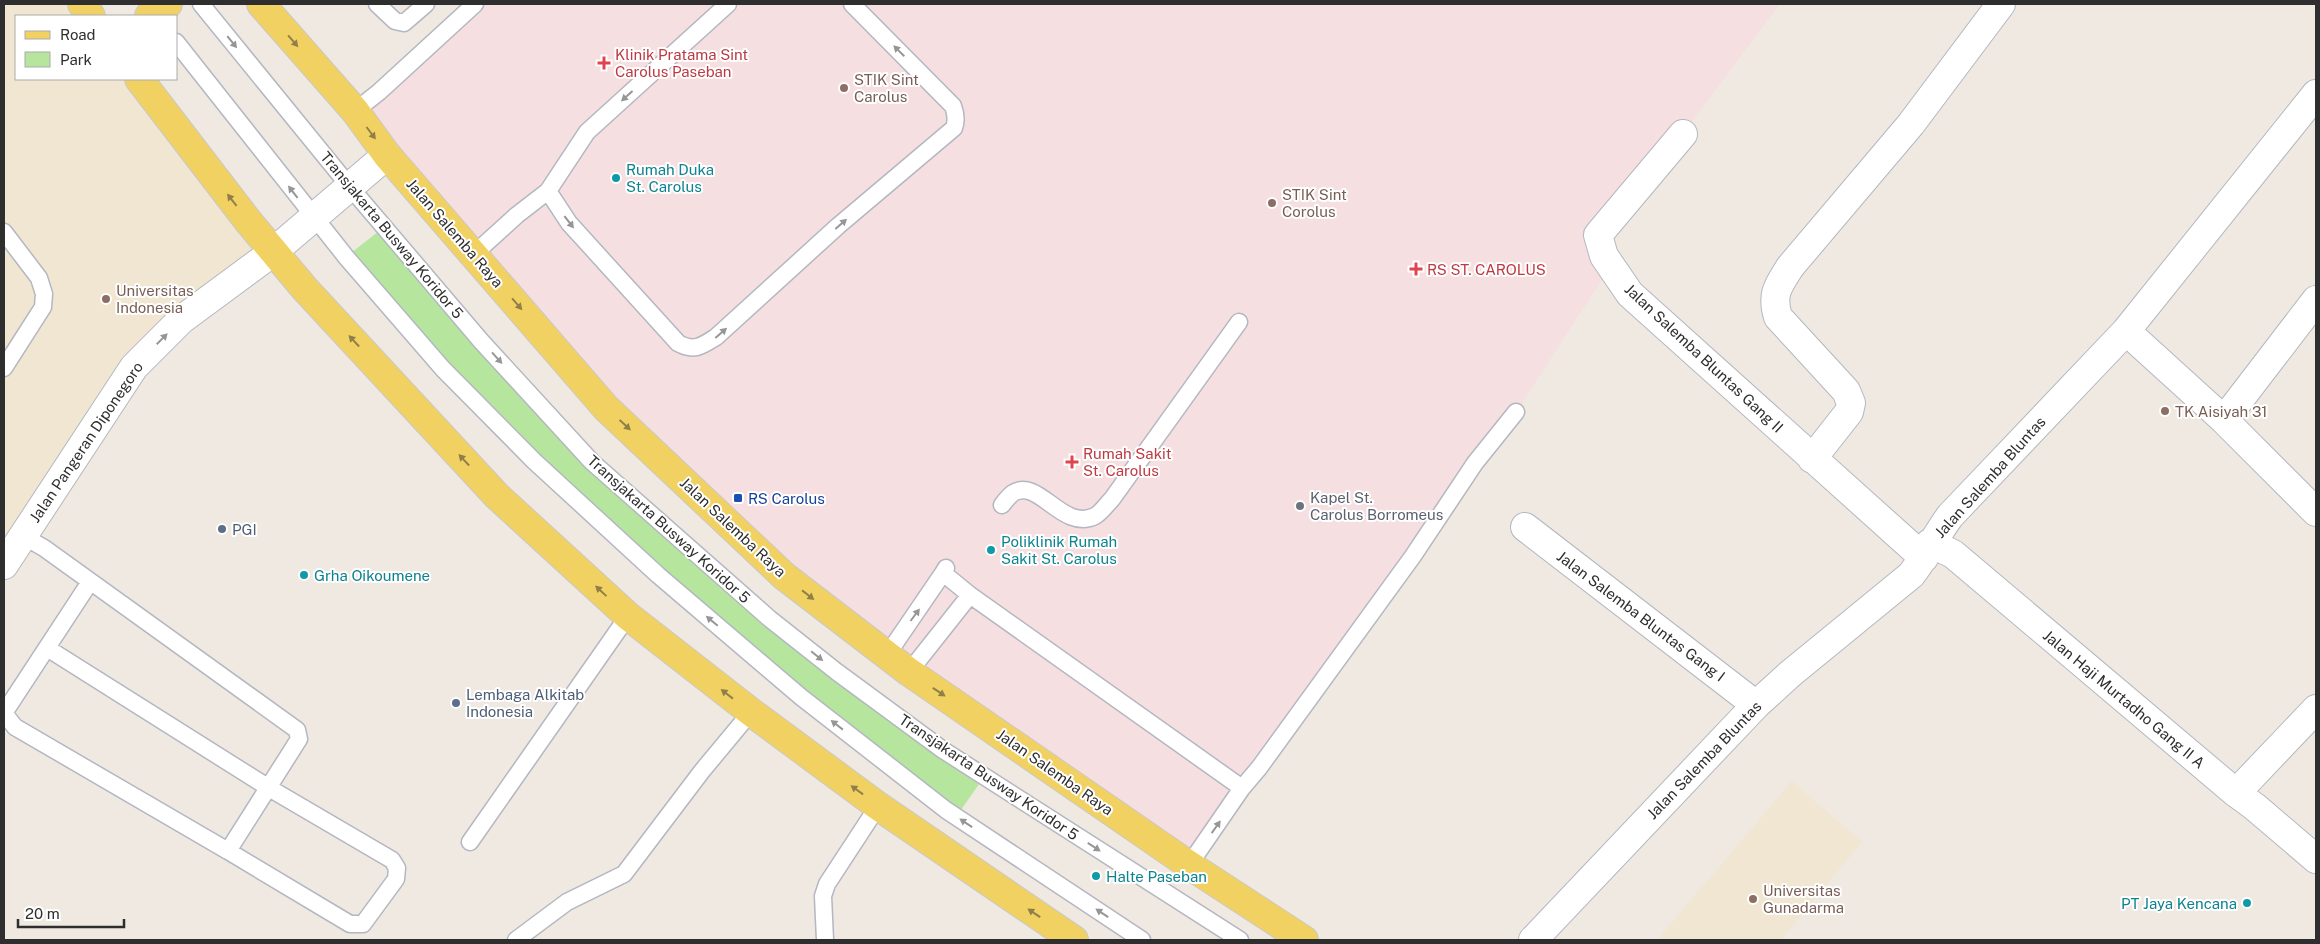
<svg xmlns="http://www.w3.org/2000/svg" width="2320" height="944" font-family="'Public Sans',sans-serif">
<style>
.education{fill:#f0e6d1}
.medical{fill:#f5dfe0}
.green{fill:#b6e59e}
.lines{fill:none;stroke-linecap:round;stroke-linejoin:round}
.lane-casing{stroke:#b4b7c1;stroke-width:19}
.street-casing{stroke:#b4b7c1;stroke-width:30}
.secondary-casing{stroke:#b4b7c1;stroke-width:30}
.primary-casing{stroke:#c9c9c9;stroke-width:30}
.lane{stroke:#fff;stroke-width:16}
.street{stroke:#fff;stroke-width:28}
.secondary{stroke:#fff;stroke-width:28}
.primary{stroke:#f2d163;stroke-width:28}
.oneway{fill:#908048}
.oneway2{fill:#969696}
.health-dot{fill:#e0444e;stroke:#fff;stroke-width:2}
.education-dot{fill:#8d6e63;stroke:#fff;stroke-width:2}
.culture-dot{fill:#0f9aa8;stroke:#fff;stroke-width:2}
.transit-dot{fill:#1a4fb4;stroke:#fff;stroke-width:2}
.worship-dot{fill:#6b7280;stroke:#fff;stroke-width:2}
.service-dot{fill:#5c6f8a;stroke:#fff;stroke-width:2}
.labels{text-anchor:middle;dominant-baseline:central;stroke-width:4;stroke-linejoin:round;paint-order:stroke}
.health-label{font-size:15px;fill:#be3a42;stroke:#fff;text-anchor:start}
.education-label{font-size:15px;fill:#785e54;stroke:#fff;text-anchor:start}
.culture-label{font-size:15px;fill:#0d838f;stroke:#fff;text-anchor:start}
.street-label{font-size:15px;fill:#2e2e2e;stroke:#fff}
.worship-label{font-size:15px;fill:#5b616d;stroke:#fff;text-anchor:start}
.transit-label{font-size:15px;fill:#164399;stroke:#fff;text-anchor:start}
.service-label{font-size:15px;fill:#4e5e75;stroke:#fff;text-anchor:start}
</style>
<rect width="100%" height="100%" fill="#efe9e1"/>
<path class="education" d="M 4,4 L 82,4 L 92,16 L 16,16 L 16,79 L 140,79 L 273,252 L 181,320 L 4,574 Z
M 1792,781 L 1862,842 L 1781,940 L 1657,940 Z"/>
<path class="medical" d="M 477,4 L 1780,4 L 1683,134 L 1598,235 L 1611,266 L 1516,412 L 1190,858 L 781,571 L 606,408 L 355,111 Z"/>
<path class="green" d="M 379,231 L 592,462 L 770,619 L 984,777 L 956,817 L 680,594 L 523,449 L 346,257 Z"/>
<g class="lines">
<defs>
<path id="lane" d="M 201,4 L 350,187 L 481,341 L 592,462 L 770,619 L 837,672 L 943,750 L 1240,940
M 377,4 L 395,21 L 404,23 L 426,4
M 728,4 L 587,132 L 548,191 L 569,223 L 678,343 C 694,352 702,346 716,337 L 838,226 L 954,128 C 957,120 956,114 953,106 L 852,4
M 176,42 L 346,257 L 443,369 L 534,461 L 658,575 L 801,697 L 946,810 L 1142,940
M 355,111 L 379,92 L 475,4
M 4,232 L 39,278 L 44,294 L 43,307 L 4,368
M 474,254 L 517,215 L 548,191
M 1002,505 C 1005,501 1009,496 1013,493 C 1039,477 1062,532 1095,516 C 1101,513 1107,504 1112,499 L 1239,322
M 23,536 L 44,548 L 297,730 L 299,739 L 228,851 L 350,924 L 363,924 L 396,879 L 397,868 L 392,860 L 269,788 L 47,648
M 946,568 L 943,573 L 970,595 L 1242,788
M 90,582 L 4,713 L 15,727 L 228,851
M 887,655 L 943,573
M 909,672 L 970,595
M 470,842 L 628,616
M 1189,865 L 1242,788 L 1259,768 L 1413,556 L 1475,463 L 1516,412
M 516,940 L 567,902 L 624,874 L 702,771 L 751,712
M 825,940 L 823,896 L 827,884 L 878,806"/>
<path id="street" d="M 1683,134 L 1598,235 L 1604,256 L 1630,294 L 1924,558
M 2126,331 L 2224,420 L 2316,512
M 2224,420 L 2316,300
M 1812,459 L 1849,412 L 1851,403 L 1846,391 L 1778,317 C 1771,294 1778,286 1790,267 L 1911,124 L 2001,4
M 1525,527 L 1756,705
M 1930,543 L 1953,554 L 2236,793 L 2255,807 L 2316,859
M 2236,793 L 2316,709
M 1533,940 L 1756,705 L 1790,674 L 1911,575 C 1926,556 1936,535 1950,516 L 2126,331 L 2316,94"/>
<path id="secondary" d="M 4,565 L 134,367 L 181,320 L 273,252 L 387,155"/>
<path id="primary" d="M 82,4 L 91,16
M 261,4 L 355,111 L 387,155 L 606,408 L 784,576 L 909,672 L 1189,865 L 1304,940
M 149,16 L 168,4
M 139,79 L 248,221 L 305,289 L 497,496 L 628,616 L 751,712 L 878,806 L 1074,940"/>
</defs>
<use href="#lane" class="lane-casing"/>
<use href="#street" class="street-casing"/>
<use href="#secondary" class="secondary-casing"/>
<use href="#primary" class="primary-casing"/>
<use href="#lane" class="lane"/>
<use href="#street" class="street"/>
<use href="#secondary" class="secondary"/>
<use href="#primary" class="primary"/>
</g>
<defs><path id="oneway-solid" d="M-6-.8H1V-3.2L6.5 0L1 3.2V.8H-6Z" transform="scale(1.25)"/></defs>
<g class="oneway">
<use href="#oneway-solid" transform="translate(293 41) rotate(49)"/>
<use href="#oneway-solid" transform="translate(371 133) rotate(53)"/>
<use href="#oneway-solid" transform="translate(232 200) rotate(-128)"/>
<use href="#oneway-solid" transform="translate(517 304) rotate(49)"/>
<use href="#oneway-solid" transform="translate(354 341) rotate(-133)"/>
<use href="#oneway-solid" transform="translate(625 425) rotate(43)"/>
<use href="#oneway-solid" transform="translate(464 460) rotate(-133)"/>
<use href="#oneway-solid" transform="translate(601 591) rotate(-137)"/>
<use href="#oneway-solid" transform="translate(808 595) rotate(38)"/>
<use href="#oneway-solid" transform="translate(939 692) rotate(34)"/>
<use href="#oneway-solid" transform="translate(727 694) rotate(-142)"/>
<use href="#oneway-solid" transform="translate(857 790) rotate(-144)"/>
<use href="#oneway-solid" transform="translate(1034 913) rotate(-146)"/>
</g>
<g class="oneway2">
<use href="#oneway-solid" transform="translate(232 42) rotate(51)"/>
<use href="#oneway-solid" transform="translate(899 51) rotate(-135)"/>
<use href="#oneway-solid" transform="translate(627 96) rotate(138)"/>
<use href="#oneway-solid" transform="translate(293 192) rotate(-128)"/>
<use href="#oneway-solid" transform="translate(569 222) rotate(52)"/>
<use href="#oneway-solid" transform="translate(841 224) rotate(-41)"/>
<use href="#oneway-solid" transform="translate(721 333) rotate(-41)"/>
<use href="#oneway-solid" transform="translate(162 339) rotate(-45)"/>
<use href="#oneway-solid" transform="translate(497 358) rotate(48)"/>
<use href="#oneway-solid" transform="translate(915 615) rotate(-53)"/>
<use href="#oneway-solid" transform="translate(712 621) rotate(-140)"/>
<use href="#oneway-solid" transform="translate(817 656) rotate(39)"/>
<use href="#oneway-solid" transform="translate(837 725) rotate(-142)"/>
<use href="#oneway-solid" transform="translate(966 823) rotate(-146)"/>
<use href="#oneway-solid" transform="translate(1216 827) rotate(-55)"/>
<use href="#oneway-solid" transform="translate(1094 847) rotate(33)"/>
<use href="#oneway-solid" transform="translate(1102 913) rotate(-146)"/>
</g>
<g class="health-dot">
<path d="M601.5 55.5h5v5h5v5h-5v5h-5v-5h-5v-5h5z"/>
<path d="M1413.5 261.5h5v5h5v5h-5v5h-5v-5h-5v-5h5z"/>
<path d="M1069.5 454.5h5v5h5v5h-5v5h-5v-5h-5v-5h5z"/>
</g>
<g class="education-dot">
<circle cx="844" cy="88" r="5"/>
<circle cx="1272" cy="203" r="5"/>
<circle cx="106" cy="299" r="5"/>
<circle cx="2165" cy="411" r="5"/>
<circle cx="1753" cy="899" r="5"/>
</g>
<g class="culture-dot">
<circle cx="616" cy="178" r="5"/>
<circle cx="991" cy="550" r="5"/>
<circle cx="304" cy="575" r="5"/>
<circle cx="1096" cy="876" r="5"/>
<circle cx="2247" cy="903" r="5"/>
</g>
<rect class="transit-dot" x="733" y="493" width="10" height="10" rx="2.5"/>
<circle class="worship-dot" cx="1300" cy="506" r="5"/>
<g class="service-dot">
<circle cx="222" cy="529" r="5"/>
<circle cx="456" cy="703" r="5"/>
</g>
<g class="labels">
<g class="health-label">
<text x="615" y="54">Klinik Pratama Sint<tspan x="615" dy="17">Carolus Paseban</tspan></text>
<text x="1427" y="269">RS ST. CAROLUS</text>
<text x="1083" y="453">Rumah Sakit<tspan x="1083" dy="17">St. Carolus</tspan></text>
</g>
<g class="education-label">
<text x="854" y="79">STIK Sint<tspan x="854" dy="17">Carolus</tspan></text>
<text x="1282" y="194">STIK Sint<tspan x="1282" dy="17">Corolus</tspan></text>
<text x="116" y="290">Universitas<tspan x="116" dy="17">Indonesia</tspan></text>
<text x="2175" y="411">TK Aisiyah 31</text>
<text x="1763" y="890">Universitas<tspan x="1763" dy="17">Gunadarma</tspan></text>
</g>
<g class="culture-label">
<text x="626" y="169">Rumah Duka<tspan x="626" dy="17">St. Carolus</tspan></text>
<text x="1001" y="541">Poliklinik Rumah<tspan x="1001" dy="17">Sakit St. Carolus</tspan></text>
<text x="314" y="575">Grha Oikoumene</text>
<text x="1106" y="876">Halte Paseban</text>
<text x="2237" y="903" text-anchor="end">PT Jaya Kencana</text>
</g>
<g class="street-label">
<text transform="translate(455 233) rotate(49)">Jalan Salemba Raya</text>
<text transform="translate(392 235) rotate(50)">Transjakarta Busway Koridor 5</text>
<text transform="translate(1704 358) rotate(43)">Jalan Salemba Bluntas Gang II</text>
<text transform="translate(86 442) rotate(-56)">Jalan Pangeran Diponegoro</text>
<text transform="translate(1990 477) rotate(-48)">Jalan Salemba Bluntas</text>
<text transform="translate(733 527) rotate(43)">Jalan Salemba Raya</text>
<text transform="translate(669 529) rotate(42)">Transjakarta Busway Koridor 5</text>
<text transform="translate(1641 616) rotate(37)">Jalan Salemba Bluntas Gang I</text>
<text transform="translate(2124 699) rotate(40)">Jalan Haji Murtadho Gang II A</text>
<text transform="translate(1704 760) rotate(-46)">Jalan Salemba Bluntas</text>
<text transform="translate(1055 772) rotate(35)">Jalan Salemba Raya</text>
<text transform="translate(989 777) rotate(34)">Transjakarta Busway Koridor 5</text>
</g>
<g class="worship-label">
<text x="1310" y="497">Kapel St.<tspan x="1310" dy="17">Carolus Borromeus</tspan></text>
</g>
<g class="transit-label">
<text x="748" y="498">RS Carolus</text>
</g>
<g class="service-label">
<text x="232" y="529">PGI</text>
<text x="466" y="694">Lembaga Alkitab<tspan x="466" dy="17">Indonesia</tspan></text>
</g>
</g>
<rect width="2320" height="944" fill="none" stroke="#2e2e2e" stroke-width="10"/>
<rect x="15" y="15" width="162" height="65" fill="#ffffff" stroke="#ababab"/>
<rect x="25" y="31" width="25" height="8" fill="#f2d163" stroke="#ababab"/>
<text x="60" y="40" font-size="15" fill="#2e2e2e">Road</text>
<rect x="25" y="52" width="25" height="15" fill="#b6e59e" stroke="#ababab"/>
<text x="60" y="65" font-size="15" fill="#2e2e2e">Park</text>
<path d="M18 919v8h106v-8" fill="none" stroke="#2e2e2e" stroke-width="2.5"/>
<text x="25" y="919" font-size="15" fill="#2e2e2e" stroke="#ffffff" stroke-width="4" paint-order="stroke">20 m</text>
</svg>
